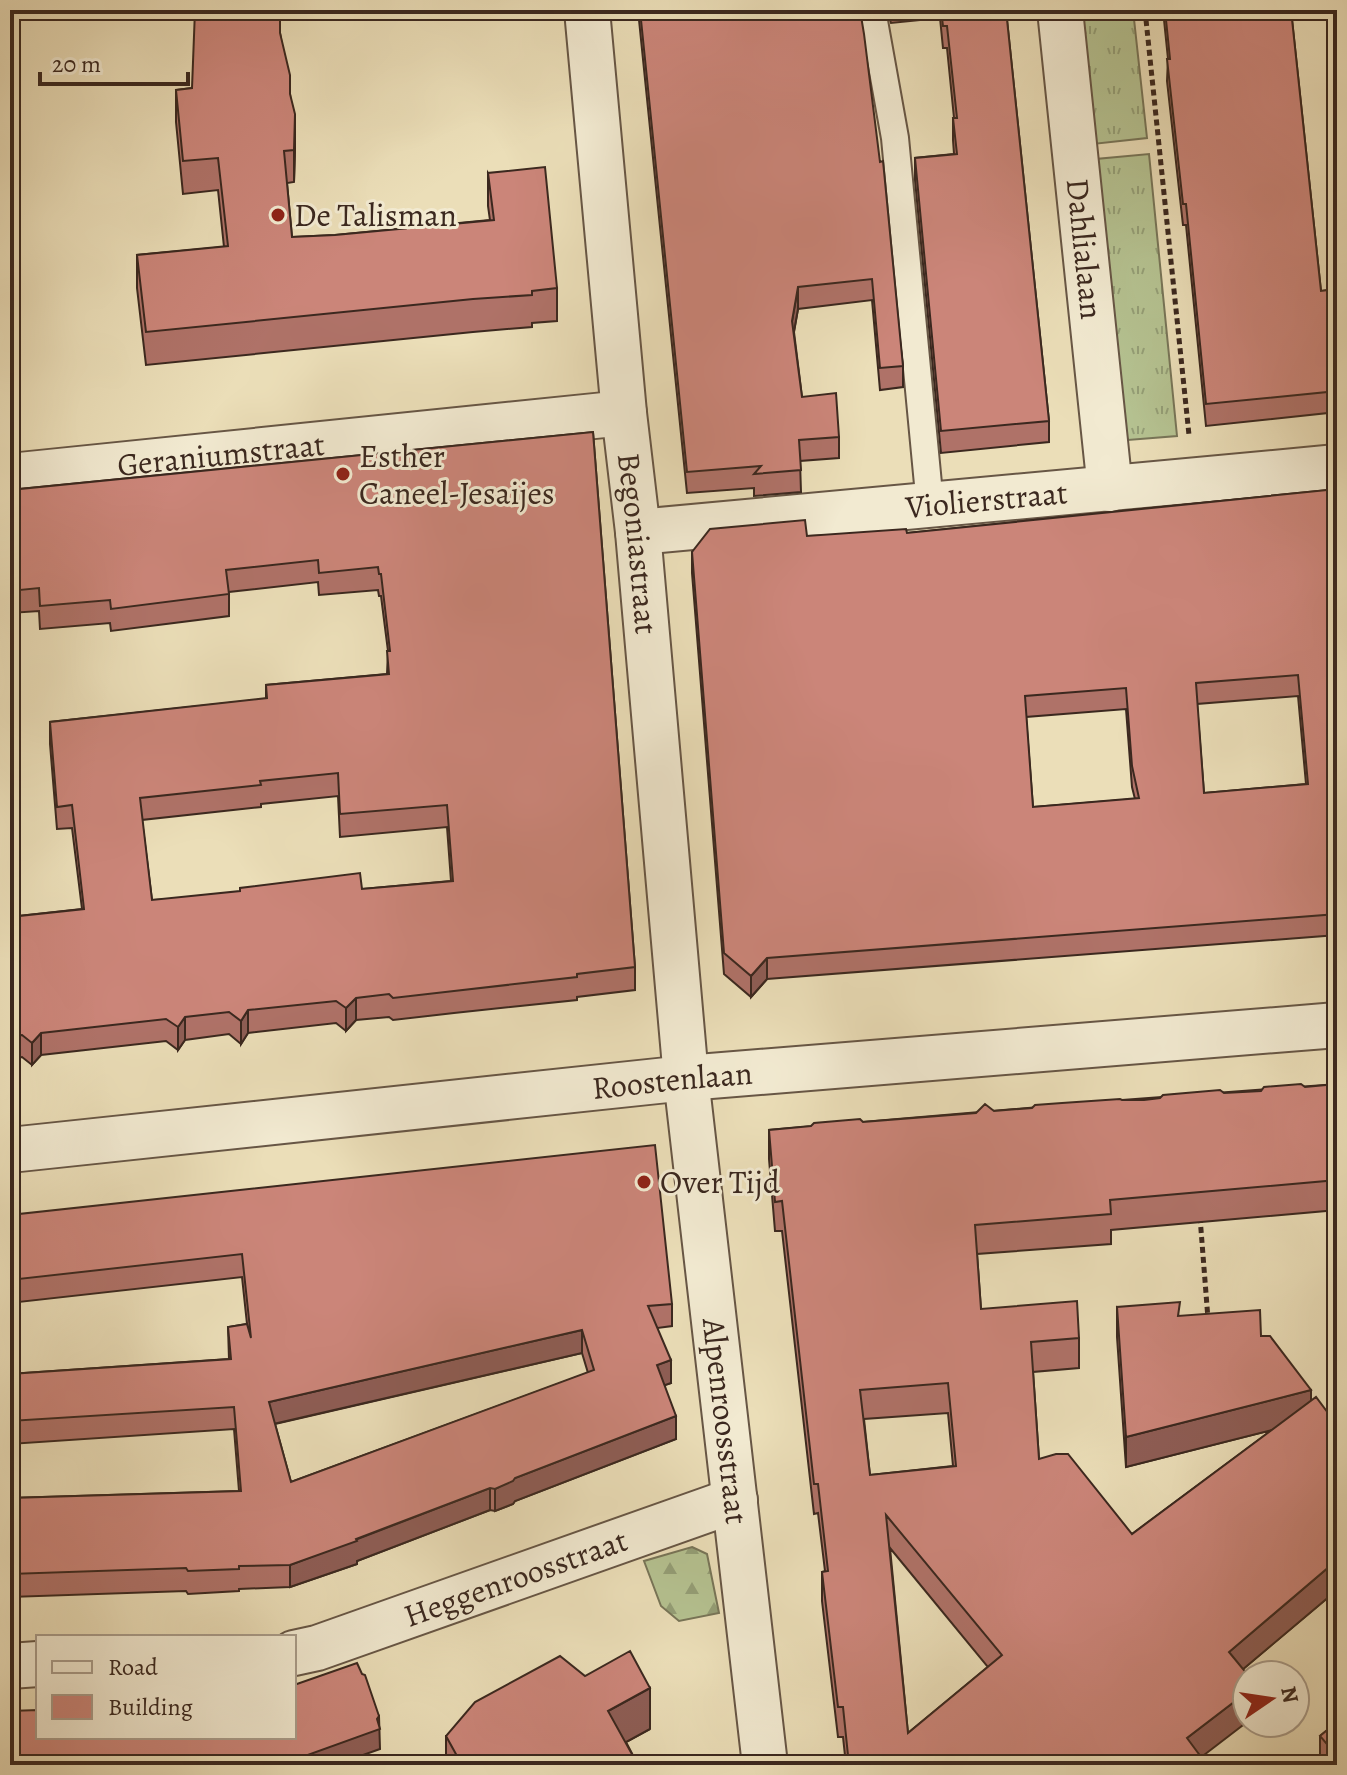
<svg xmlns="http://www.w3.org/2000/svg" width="1347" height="1775" font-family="Alegreya,serif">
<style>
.grass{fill:url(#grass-tufts);stroke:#787558;stroke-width:2}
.forest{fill:url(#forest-firs);stroke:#787558;stroke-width:2}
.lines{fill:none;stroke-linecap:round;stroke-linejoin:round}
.service-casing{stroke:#675645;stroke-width:30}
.minor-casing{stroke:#675645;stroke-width:48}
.tertiary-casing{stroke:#675645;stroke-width:48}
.path{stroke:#3b281f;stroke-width:5;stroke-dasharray:6 4;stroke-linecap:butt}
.service{stroke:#f2ead1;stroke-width:26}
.minor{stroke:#f2ead1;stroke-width:44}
.tertiary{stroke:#f2ead1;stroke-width:44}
.wall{fill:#af7268;stroke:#3b281f;stroke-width:2;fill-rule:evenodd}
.shaded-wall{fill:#8e5d55;stroke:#3b281f;stroke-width:2}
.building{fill:#cb8579;stroke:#3b281f;stroke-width:2;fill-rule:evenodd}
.poi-dot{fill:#8f2418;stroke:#f2ead1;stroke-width:3}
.labels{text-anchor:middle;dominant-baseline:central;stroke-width:6;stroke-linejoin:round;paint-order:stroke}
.poi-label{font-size:32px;fill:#3b281f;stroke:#f2ead1;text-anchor:start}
.street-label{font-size:32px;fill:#3b281f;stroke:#f2ead1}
</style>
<defs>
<pattern id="grass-tufts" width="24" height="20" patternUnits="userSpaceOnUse" patternTransform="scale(2)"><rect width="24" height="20" fill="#b5c291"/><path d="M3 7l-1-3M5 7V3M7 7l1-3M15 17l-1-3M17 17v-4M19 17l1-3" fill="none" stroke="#949e76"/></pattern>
<pattern id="forest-firs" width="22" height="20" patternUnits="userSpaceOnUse" patternTransform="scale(2)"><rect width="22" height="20" fill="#b5c291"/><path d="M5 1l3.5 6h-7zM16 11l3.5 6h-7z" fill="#949e76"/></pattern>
</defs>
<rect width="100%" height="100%" fill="#ebdeb8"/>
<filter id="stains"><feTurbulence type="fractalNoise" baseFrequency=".0025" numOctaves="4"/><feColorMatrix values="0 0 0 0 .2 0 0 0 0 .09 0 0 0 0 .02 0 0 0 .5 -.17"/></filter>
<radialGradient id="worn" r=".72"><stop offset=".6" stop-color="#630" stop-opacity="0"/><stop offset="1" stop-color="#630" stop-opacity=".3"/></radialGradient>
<path class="grass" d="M 1079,10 L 1133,10 L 1147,138 L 1093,144 Z
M 1149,154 L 1177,436 L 1128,440 L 1122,427 L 1096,159 Z"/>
<path class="forest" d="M 692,1547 L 707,1554 L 719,1613 L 679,1621 L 661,1606 L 644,1561 Z"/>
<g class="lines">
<defs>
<path id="service" d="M 872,10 L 895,138 L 930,505"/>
<g id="minor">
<path id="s1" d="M 587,10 L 624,413 L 638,532 L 686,1078 L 765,1765"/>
<path id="s2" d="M 1060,10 L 1110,489"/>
<path id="s3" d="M 10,476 L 624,413"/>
<path id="s4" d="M 638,532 L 1337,467"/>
<path id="s5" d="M 294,1653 L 317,1648 L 735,1500"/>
<path d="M 10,1666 L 38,1664"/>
</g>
<g id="tertiary">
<path id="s6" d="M 10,1150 L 686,1078 L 1337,1025"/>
</g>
</defs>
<use href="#service" class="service-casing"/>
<use href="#minor" class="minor-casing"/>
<use href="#tertiary" class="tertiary-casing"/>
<path class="path" d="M 1145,10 L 1189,435
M 1200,1217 L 1208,1319"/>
<use href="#service" class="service"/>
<use href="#minor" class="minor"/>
<use href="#tertiary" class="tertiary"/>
</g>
<path class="wall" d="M 638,10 L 860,10 L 903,366 L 903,387 L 880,390 L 872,300 L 798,309 L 794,332 L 802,397 L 839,437 L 839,458 L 800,461 L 801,492 L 754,496 L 754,488 L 687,493 Z
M 887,10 L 1006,10 L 1049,421 L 1049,442 L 941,453 L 915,180 L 915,158 L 954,154 L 953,140 L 953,118 L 954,118 L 947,48 L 943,48 L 940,18 L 891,23 Z
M 1163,10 L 1291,10 L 1321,291 L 1337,289 L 1337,412 L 1206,426 L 1186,225 L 1183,225 L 1167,81 L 1168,59 Z
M 280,33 L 290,94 L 295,147 L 294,182 L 287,183 L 292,237 L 335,235 L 490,220 L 488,206 L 488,173 L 557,288 L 557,321 L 532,323 L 532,327 L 473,332 L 146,365 L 137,288 L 137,255 L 224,247 L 218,190 L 183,194 L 176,122 L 176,90 L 192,88 Z
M 593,432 L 635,967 L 635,990 L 577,997 L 577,1000 L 454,1013 L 393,1020 L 389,1017 L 356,1020 L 346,1031 L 336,1023 L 248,1033 L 241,1044 L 229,1034 L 185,1040 L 178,1050 L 166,1041 L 41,1055 L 32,1065 L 22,1057 L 10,1059 L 10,917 L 82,909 L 72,828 L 57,829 L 50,744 L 50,722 L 266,699 L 266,685 L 387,674 L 388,651 L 381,596 L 379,596 L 378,590 L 319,595 L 318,582 L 229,592 L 229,616 L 111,631 L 110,623 L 40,629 L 39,611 L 10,613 L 10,490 ZM 338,796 L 340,837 L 447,827 L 451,881 L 362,889 L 152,900 L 142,820 L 261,807 L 261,804 Z
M 1337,489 L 1337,935 L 767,979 L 751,997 L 724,974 L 692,573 L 692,552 L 807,536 L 907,533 ZM 1298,696 L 1306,784 L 1204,793 L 1197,704 ZM 1126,709 L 1132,787 L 1135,799 L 1033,807 L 1026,717 Z
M 1337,1084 L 1337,1210 L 1111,1230 L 1111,1244 L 977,1254 L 981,1309 L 1079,1338 L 1079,1368 L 1033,1372 L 1039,1459 L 1132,1534 L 1272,1430 L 1126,1467 L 1117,1337 L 1117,1307 L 1180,1316 L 1261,1336 L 1311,1401 L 1337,1425 L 1337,1590 L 1243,1669 L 1201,1757 L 1207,1765 L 846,1765 L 843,1737 L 838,1737 L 822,1601 L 822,1572 L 825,1571 L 818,1513 L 814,1514 L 782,1231 L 775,1231 L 769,1159 L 769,1130 L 1122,1100 ZM 948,1413 L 953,1466 L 870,1475 L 864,1419 ZM 890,1548 L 988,1667 L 908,1733 Z
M 10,1215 L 672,1304 L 672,1326 L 657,1328 L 671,1383 L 664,1385 L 676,1439 L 515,1501 L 513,1504 L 495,1511 L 490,1510 L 357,1561 L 357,1564 L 290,1587 L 239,1589 L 239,1591 L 188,1594 L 186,1591 L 10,1597 L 10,1498 L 239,1491 L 234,1429 L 10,1444 L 10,1374 L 229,1359 L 228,1327 L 247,1324 L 242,1277 L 10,1303 ZM 582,1353 L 588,1373 L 291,1482 L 275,1424 Z
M 1337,1722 L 1337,1765 L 1325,1765 L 1320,1759 L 1320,1736 Z
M 650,1729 L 626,1742 L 638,1765 L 446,1765 L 446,1736 Z"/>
<path class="shaded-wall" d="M 295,114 L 295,147 L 294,182 L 294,150 Z
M 798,287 L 798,309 L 792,342 L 792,321 Z
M 767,958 L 767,979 L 751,997 L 751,976 Z
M 356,998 L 356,1020 L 346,1031 L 346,1008 Z
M 248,1010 L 248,1033 L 241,1044 L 241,1021 Z
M 185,1017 L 185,1040 L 178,1050 L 178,1027 Z
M 41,1033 L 41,1055 L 32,1065 L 32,1043 Z
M 582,1330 L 582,1353 L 269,1425 L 269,1402 Z
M 671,1360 L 671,1383 L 657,1388 L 657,1365 Z
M 1311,1390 L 1311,1420 L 1126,1467 L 1126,1437 Z
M 676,1416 L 676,1439 L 515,1501 L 513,1504 L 495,1511 L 495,1489 L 515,1478 Z
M 490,1488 L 490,1510 L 357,1561 L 357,1564 L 290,1587 L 290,1565 Z
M 1337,1560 L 1337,1590 L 1229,1681 L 1229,1652 Z
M 650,1688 L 650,1729 L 608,1752 L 608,1711 Z
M 1247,1692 L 1247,1722 L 1191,1765 L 1187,1738 Z
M 379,1716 L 380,1749 L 335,1765 L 280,1765 Z"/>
<path class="building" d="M 195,10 L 271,10 L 271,12 L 280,11 L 280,33 L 290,75 L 290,94 L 295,114 L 294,150 L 284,151 L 292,237 L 335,235 L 494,220 L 488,173 L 545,167 L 557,288 L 532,291 L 532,295 L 473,299 L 146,332 L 137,255 L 228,246 L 218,158 L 183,161 L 176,90 L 192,88 Z
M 640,10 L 860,10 L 864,34 L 880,162 L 883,161 L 903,366 L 880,368 L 872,279 L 798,287 L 792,321 L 802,397 L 836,393 L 839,437 L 799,440 L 801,470 L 754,474 L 761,466 L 687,472 Z
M 941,10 L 1006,10 L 1049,421 L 941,431 L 915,158 L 957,154 L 953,118 L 957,118 L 947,26 L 943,26 Z
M 1165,10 L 1291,10 L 1321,291 L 1337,289 L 1337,391 L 1206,404 L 1186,204 L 1183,204 L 1167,59 L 1170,59 Z
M 593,432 L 635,967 L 577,974 L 577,977 L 454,991 L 393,998 L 389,994 L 356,998 L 346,1008 L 336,1001 L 248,1010 L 241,1021 L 229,1012 L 185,1017 L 178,1027 L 166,1019 L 41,1033 L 32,1043 L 22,1035 L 10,1036 L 10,917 L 84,909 L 72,805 L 57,807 L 50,722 L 267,698 L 266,685 L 389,674 L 387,651 L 390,651 L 381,574 L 379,574 L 378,567 L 319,573 L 318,560 L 226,570 L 229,594 L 111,609 L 110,600 L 40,606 L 39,588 L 10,591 L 10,490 ZM 338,773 L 340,814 L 447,805 L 453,881 L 362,889 L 360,873 L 240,888 L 240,891 L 152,900 L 140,798 L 261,785 L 260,781 Z
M 1337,489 L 1337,914 L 767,958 L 751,976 L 724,953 L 692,552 L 710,529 L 805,520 L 807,536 L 906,529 L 907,533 ZM 1298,675 L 1308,784 L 1204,793 L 1196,683 ZM 1126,688 L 1132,766 L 1139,798 L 1033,807 L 1025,696 Z
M 1301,1084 L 1305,1087 L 1337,1084 L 1337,1180 L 1110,1200 L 1111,1214 L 975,1225 L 981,1309 L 1077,1301 L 1079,1338 L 1031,1342 L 1039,1459 L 1056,1454 L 1068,1454 L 1132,1534 L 1316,1397 L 1337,1425 L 1337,1560 L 1229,1652 L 1248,1675 L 1247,1692 L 1187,1738 L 1207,1765 L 849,1765 L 843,1707 L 838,1707 L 822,1572 L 828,1571 L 818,1484 L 814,1484 L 782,1201 L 775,1202 L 769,1130 L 811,1126 L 814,1123 L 860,1119 L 863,1122 L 976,1113 L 985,1104 L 994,1111 L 1032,1108 L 1035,1105 L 1062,1103 L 1120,1099 L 1122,1100 L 1144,1100 L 1160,1098 L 1163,1095 L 1220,1090 L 1224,1093 L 1261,1091 L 1264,1087 ZM 948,1383 L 956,1466 L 870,1475 L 860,1390 ZM 886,1515 L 1002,1655 L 908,1733 Z
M 655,1145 L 672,1304 L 648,1306 L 671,1360 L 657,1365 L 676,1416 L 515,1478 L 513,1481 L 495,1489 L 490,1488 L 356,1539 L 357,1541 L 290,1565 L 239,1566 L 239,1569 L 188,1571 L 186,1568 L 10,1574 L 10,1498 L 241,1491 L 234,1407 L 10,1421 L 10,1374 L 231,1359 L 228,1327 L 247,1324 L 251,1338 L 242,1254 L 10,1280 L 10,1215 ZM 582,1330 L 594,1370 L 291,1482 L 269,1402 Z
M 1180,1302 L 1178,1316 L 1260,1310 L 1261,1336 L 1270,1336 L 1311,1390 L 1126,1437 L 1117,1307 Z
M 630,1651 L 650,1688 L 608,1711 L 638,1765 L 462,1765 L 446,1736 L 475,1702 L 560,1656 L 585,1676 Z
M 357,1663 L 362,1674 L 365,1675 L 379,1716 L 377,1719 L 380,1729 L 280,1765 L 10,1765 L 10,1711 L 38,1710 L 38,1737 L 294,1737 L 294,1685 Z
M 1337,1722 L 1337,1756 L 1320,1736 Z"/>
<g class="poi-dot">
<circle cx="278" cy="215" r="8"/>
<circle cx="343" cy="474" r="8"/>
<circle cx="644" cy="1182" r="8"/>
</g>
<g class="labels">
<g class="poi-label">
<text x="294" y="215">De Talisman</text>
<text x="359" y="456">Esther<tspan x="359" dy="37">Caneel-Jesaijes</tspan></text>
<text x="660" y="1182">Over Tijd</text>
</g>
<g class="street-label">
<text stroke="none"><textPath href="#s2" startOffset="240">Dahlialaan</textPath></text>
<text stroke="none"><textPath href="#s3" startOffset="212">Geraniumstraat</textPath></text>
<text stroke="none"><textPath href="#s4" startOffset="350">Violierstraat</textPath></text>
<text stroke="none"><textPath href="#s1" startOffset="536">Begoniastraat</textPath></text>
<text stroke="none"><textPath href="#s6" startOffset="666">Roostenlaan</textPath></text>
<text stroke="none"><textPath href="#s1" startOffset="1418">Alpenroosstraat</textPath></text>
<text stroke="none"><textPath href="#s5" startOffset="234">Heggenroosstraat</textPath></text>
</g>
</g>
<rect width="1347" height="1775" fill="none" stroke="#ebdeb8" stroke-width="40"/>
<rect x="12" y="12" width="1323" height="1751" fill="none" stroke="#3b281f" stroke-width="4"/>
<rect x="20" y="20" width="1307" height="1735" fill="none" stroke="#3b281f" stroke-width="2"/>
<rect x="36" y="1635" width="260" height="104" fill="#f2ead1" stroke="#a99c8a" stroke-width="2"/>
<rect x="52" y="1661" width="40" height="12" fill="#f2ead1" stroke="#a99c8a" stroke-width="2"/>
<text x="108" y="1675" font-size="24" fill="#3b281f">Road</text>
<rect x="52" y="1695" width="40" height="24" fill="#cb8579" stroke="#a99c8a" stroke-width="2"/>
<text x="108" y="1715" font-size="24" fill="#3b281f">Building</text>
<g transform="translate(1271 1699) rotate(77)"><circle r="38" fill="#f2ead1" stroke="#a99c8a" stroke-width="2"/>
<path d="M0-6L14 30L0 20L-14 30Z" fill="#8f2418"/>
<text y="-12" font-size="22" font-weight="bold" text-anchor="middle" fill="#3b281f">N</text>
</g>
<path d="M40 72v12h148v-12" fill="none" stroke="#3b281f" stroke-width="4"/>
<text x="52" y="72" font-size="24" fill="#3b281f" stroke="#f2ead1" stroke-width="6" paint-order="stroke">20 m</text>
<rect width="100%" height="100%" filter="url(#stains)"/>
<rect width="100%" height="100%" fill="url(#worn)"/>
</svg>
